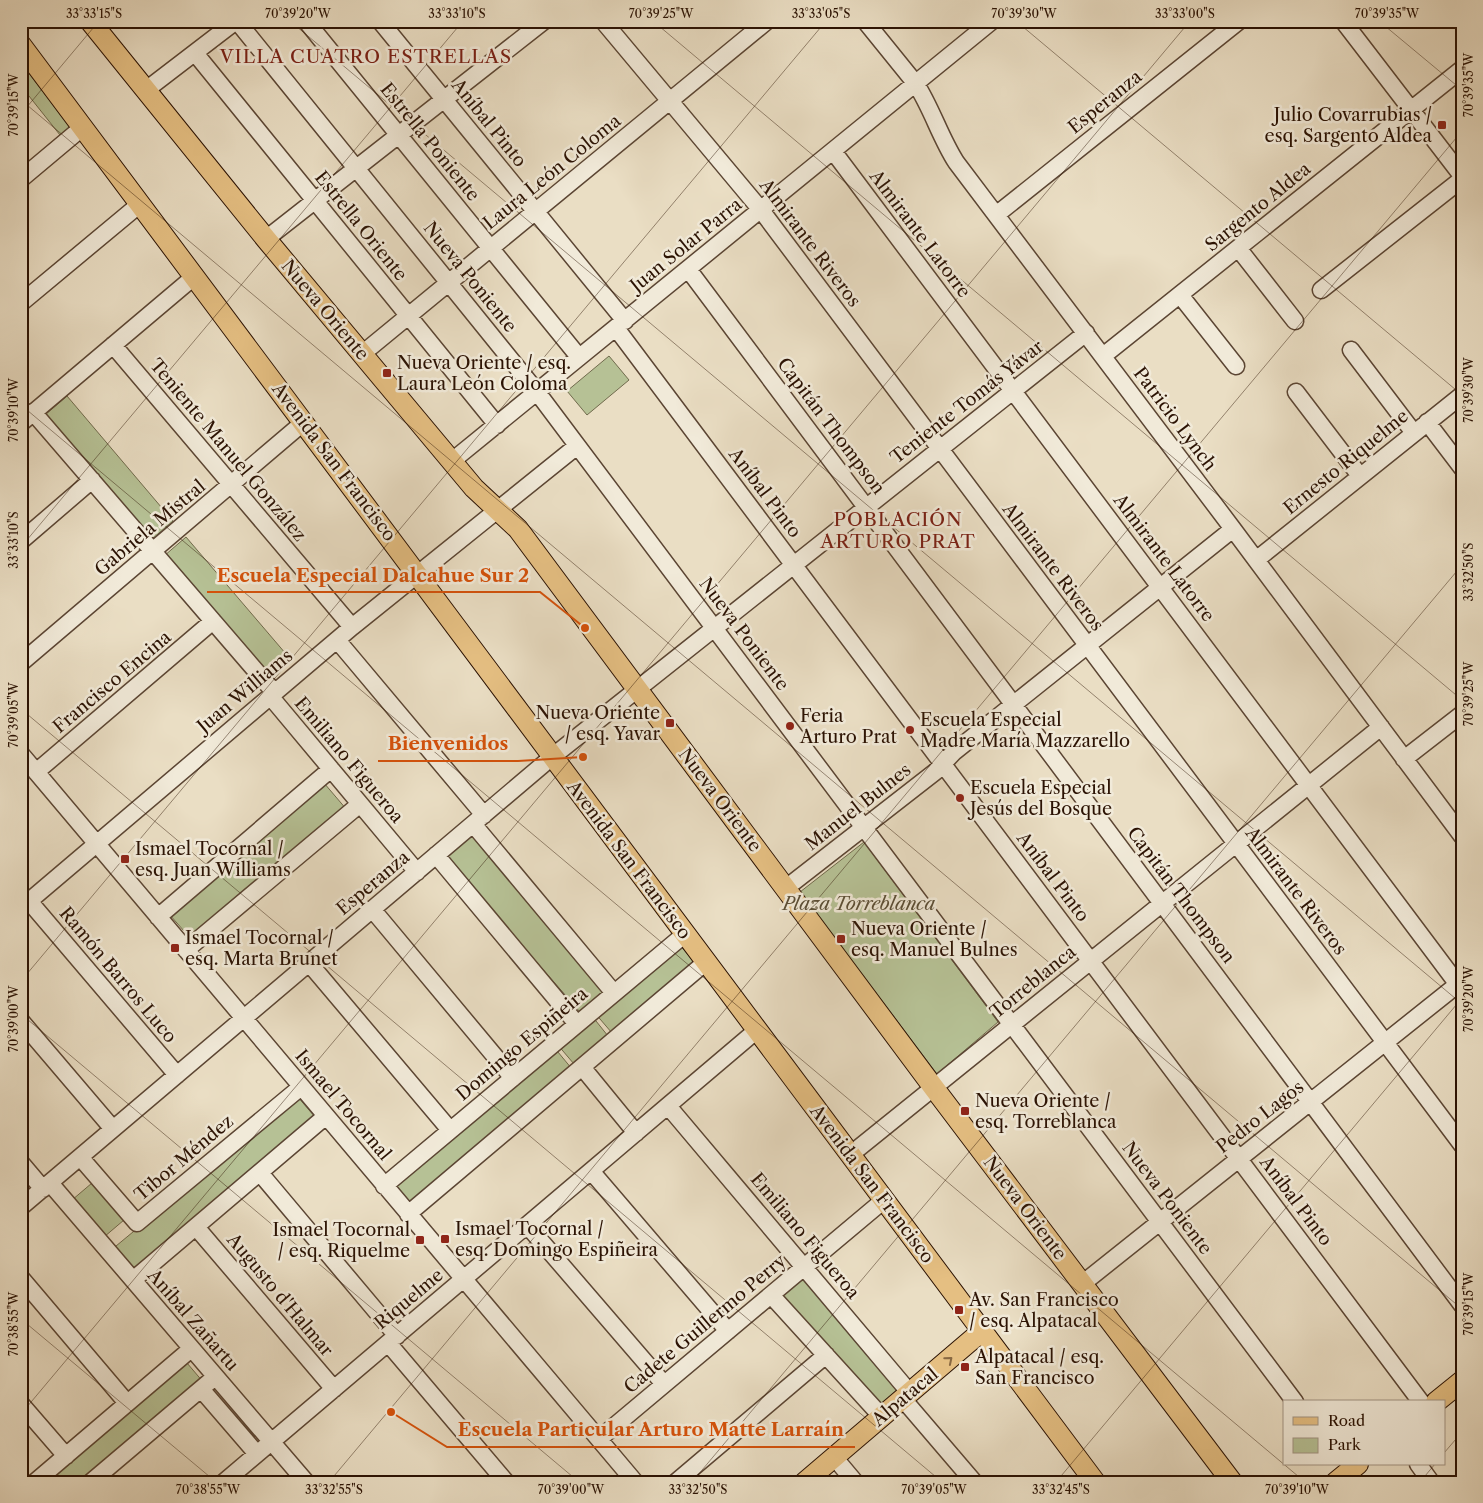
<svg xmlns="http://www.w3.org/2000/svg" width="1483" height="1503" font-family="'Libre Caslon Text',serif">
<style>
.green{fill:#b6c195;stroke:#706a4c}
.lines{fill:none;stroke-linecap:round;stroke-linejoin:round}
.minor-casing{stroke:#5b4533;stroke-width:19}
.major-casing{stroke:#2b1203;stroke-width:22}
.minor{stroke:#f1ead9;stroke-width:16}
.major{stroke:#e5bf82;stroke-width:20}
.oneway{stroke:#886842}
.ticks{fill:none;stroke:#2b1203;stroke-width:1;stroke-opacity:0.45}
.poi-dot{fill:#8f2418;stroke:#f1ead9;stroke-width:2}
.labels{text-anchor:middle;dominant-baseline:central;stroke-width:5;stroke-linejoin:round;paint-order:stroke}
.street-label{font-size:18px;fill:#2b1203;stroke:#f1ead9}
.poi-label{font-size:18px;fill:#2b1203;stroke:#f1ead9;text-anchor:start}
.park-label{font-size:18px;font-style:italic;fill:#5c4f36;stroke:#f1ead9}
.neighbourhood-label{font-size:19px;letter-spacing:1px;fill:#7a1f14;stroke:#f1ead9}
.leader{fill:none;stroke:#d5520b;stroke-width:2}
.callout-dot{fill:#d5520b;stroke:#f1ead9;stroke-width:2}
.callout-label{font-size:19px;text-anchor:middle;font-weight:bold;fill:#d5520b;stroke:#f1ead9;stroke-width:5;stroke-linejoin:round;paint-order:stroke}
.neatline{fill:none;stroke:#2b1203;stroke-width:2}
.ticks-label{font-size:12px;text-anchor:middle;fill:#2b1203}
</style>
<rect width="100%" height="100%" fill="#eadec4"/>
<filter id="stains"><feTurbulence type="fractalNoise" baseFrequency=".004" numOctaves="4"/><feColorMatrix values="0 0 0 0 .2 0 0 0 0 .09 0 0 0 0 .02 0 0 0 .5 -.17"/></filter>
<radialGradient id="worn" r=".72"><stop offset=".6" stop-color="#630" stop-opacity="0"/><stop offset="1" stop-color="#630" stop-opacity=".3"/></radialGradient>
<path class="green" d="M 21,63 L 70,127 L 60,135 L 21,86 Z
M 609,356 L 629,380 L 587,415 L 567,391 Z
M 67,396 L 173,521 L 151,540 L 45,415 Z
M 186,537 L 292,661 L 270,680 L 164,556 Z
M 324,783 L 347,810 L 192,940 L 169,914 Z
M 474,833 L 608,987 L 580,1012 L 446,858 Z
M 864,842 L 998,1022 L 937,1074 L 800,892 Z
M 678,943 L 696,964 L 612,1033 L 594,1012 Z
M 592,1016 L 608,1036 L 574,1064 L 557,1044 Z
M 553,1046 L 572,1069 L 407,1204 L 392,1184 Z
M 297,1096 L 315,1117 L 130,1274 L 110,1251 Z
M 92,1183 L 124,1220 L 104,1237 L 72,1200 Z
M 804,1274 L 902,1390 L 881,1407 L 830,1352 L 782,1294 Z
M 187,1363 L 204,1383 L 85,1482 L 44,1482 Z"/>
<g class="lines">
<defs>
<path id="minor" d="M 237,21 L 537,392 L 1295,1402
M 306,21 L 579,357
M 380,21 L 625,321
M 603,21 L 761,210 L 1462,1145
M 865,21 L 916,84 C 932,109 940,137 956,162 L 1233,529 L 1462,836
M 1343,21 L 1462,176
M 195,53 L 497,425
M 146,90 L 236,21
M 833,151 L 1462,990
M 21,179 L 83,127
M 996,215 L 1239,21
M 266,239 L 544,21
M 1238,248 L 1295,321
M 688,269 L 1462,1305
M 1321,290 L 1462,179
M 1180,295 L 1236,366
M 21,303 L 140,204
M 616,328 L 1421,1402
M 113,345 L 352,627
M 1351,350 L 1414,433
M 362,354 L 767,21
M 1103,356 L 1462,69
M 1296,392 L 1360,476
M 33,412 L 274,692
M 1427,422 L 1462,468
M 21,423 L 195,276
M 452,461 L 992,21
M 21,541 L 92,480
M 1256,560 L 1462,395
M 337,640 L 484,815
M 21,663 L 304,422
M 270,696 L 417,872
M 21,754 L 635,1482
M 1404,759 L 1462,714
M 36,772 L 213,621
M 473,824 L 614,993
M 436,855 L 577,1024
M 786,888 L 935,772 L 954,752 L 1233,529
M 29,901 L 177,1075
M 21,908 L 352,627 L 577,446
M 372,909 L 513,1078
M 158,917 L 331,769
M 186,950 L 360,804
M 309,963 L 450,1130
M 21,1021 L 113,1129
M 582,1067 L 636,1133
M 668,1106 L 910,1393
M 850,1155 L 1381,727
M 80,1157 L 137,1223 L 301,1087
M 21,1163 L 43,1189
M 591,1171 L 728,1331
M 260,1173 L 397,1336
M 50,1183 L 306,1482
M 384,1186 L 685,934
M 21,1207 L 552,757 L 1086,333
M 408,1214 L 706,962
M 527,1225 L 664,1384
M 196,1227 L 334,1389
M 21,1278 L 127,1403
M 133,1280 L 326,1116
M 1082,1284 L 1462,981
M 771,1295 L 882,1417
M 388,1343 L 506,1482
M 201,1389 L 257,1454
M 903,1399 L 974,1482
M 21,1404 L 66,1456
M 599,1439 L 884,1200
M 834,1457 L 855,1482
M 1418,1464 L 1431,1482
M 35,1482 L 191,1349
M 91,1482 L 215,1377
M 224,1482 L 757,1030
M 676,1482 L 826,1355"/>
<path id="major" d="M 90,21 L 266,239 L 474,488 L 518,529 L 934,1088 L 1232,1482
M 21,45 L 1095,1482
M 1436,1402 L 1462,1381
M 805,1482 L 982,1331
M 1336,1482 L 1358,1464"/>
</defs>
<use href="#minor" class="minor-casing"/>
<use href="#major" class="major-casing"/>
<use href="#minor" class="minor"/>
<use href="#major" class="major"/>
</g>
<defs><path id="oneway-chevron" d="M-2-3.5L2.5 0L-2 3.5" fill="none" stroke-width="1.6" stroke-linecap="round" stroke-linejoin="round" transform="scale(1.25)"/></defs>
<use class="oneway" href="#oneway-chevron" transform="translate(949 1360) rotate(-40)"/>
<path class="ticks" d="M 290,21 L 1462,1004M 653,21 L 1462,700M 1016,21 L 1462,395M 1379,21 L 1462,90M 21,100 L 1462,1309M 21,114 L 99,21M 21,405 L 1305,1482M 21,547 L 463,21M 21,709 L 942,1482M 21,981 L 826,21M 21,1014 L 579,1482M 21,1319 L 216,1482M 21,1414 L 1190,21M 1444,1453 L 1462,1432M 329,1482 L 1462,131M 692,1482 L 1462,565M 1056,1482 L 1462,998M 1420,1482 L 1435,1464"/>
<g class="poi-dot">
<rect x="1437" y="120" width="10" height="10" rx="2.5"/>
<rect x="382" y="368" width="10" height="10" rx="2.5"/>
<rect x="665" y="718" width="10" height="10" rx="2.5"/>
<circle cx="790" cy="726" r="5"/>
<circle cx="910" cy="730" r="5"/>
<circle cx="960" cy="798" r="5"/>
<rect x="120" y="854" width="10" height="10" rx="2.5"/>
<rect x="836" y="934" width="10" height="10" rx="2.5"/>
<rect x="170" y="943" width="10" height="10" rx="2.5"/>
<rect x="960" y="1106" width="10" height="10" rx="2.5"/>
<rect x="440" y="1234" width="10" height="10" rx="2.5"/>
<rect x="415" y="1235" width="10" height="10" rx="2.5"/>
<rect x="954" y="1305" width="10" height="10" rx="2.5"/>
<rect x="960" y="1362" width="10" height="10" rx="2.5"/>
</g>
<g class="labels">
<g class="street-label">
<text transform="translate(1105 102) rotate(-39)">Esperanza</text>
<text transform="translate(489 123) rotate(51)">Aníbal Pinto</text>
<text transform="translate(430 142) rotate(51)">Estrella Poniente</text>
<text transform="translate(552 172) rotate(-39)">Laura León Coloma</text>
<text transform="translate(1258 207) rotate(-39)">Sargento Aldea</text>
<text transform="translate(361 226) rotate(51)">Estrella Oriente</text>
<text transform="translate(920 234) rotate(53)">Almirante Latorre</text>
<text transform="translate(810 243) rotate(53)">Almirante Riveros</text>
<text transform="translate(686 245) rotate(-39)">Juan Solar Parra</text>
<text transform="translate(470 277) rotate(51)">Nueva Poniente</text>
<text transform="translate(325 310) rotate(50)">Nueva Oriente</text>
<text transform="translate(967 402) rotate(-38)">Teniente Tomás Yávar</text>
<text transform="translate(1175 419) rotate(53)">Patricio Lynch</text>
<text transform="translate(831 426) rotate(53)">Capitán Thompson</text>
<text transform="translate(228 450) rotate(50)">Teniente Manuel González</text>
<text transform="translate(334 462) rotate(53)">Avenida San Francisco</text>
<text transform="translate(1346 462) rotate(-39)">Ernesto Riquelme</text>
<text transform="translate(765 493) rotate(53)">Aníbal Pinto</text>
<text transform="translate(150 528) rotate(-40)">Gabriela Mistral</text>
<text transform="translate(1164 558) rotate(53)">Almirante Latorre</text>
<text transform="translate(1053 567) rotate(53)">Almirante Riveros</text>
<text transform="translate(744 634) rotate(53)">Nueva Poniente</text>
<text transform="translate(112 682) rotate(-40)">Francisco Encina</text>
<text transform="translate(245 691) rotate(-40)">Juan Williams</text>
<text transform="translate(349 760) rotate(50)">Emiliano Figueroa</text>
<text transform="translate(720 800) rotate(53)">Nueva Oriente</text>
<text transform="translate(858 807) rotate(-38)">Manuel Bulnes</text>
<text transform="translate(629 860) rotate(53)">Avenida San Francisco</text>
<text transform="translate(1053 877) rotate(53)">Aníbal Pinto</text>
<text transform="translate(373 883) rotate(-40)">Esperanza</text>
<text transform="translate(1296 891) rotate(53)">Almirante Riveros</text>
<text transform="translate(1181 895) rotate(53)">Capitán Thompson</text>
<text transform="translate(118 975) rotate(50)">Ramón Barros Luco</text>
<text transform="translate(1033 982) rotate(-39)">Torreblanca</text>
<text transform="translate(522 1044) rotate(-40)">Domingo Espiñeira</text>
<text transform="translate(343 1105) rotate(50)">Ismael Tocornal</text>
<text transform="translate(1260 1117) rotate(-38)">Pedro Lagos</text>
<text transform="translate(184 1158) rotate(-40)">Tibor Méndez</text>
<text transform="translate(872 1184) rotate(53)">Avenida San Francisco</text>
<text transform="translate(1167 1198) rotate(53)">Nueva Poniente</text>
<text transform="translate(1296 1201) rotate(53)">Aníbal Pinto</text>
<text transform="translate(1025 1208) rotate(53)">Nueva Oriente</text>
<text transform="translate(805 1236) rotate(50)">Emiliano Figueroa</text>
<text transform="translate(280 1295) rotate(50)">Augusto d'Halmar</text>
<text transform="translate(409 1299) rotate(-40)">Riquelme</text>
<text transform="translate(193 1320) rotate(49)">Aníbal Zañartu</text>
<text transform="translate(705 1324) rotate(-40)">Cadete Guillermo Perry</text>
<text transform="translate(905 1397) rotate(-40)">Alpatacal</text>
</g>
<g class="poi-label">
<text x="1432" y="115" text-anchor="end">Julio Covarrubias /<tspan x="1432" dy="21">esq. Sargento Aldea</tspan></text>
<text x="397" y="363">Nueva Oriente / esq.<tspan x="397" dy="21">Laura León Coloma</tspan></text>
<text x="660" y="713" text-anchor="end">Nueva Oriente<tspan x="660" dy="21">/ esq. Yavar</tspan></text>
<text x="800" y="716">Feria<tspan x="800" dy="21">Arturo Prat</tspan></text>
<text x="920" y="720">Escuela Especial<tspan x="920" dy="21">Madre María Mazzarello</tspan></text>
<text x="970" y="788">Escuela Especial<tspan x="970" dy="21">Jesús del Bosque</tspan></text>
<text x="135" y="849">Ismael Tocornal /<tspan x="135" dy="21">esq. Juan Williams</tspan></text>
<text x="851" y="929">Nueva Oriente /<tspan x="851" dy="21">esq. Manuel Bulnes</tspan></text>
<text x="185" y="938">Ismael Tocornal /<tspan x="185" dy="21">esq. Marta Brunet</tspan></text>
<text x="975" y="1101">Nueva Oriente /<tspan x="975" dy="21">esq. Torreblanca</tspan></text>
<text x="455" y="1229">Ismael Tocornal /<tspan x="455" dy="21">esq. Domingo Espiñeira</tspan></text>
<text x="410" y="1230" text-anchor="end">Ismael Tocornal<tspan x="410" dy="21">/ esq. Riquelme</tspan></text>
<text x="969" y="1300">Av. San Francisco<tspan x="969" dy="21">/ esq. Alpatacal</tspan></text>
<text x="975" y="1357">Alpatacal / esq.<tspan x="975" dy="21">San Francisco</tspan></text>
</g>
<g class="park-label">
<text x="859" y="904">Plaza Torreblanca</text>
</g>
<g class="neighbourhood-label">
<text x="366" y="56">VILLA CUATRO ESTRELLAS</text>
<text x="898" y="519">POBLACIÓN<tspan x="898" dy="22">ARTURO PRAT</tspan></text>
</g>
</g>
<path class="leader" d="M585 628L540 592H207M583 757L518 761H378M391 1412L447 1447H855"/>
<g class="callout-dot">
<circle cx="585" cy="628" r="5"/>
<circle cx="583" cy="757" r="5"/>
<circle cx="391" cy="1412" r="5"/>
</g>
<g class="callout-label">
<text x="373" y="582">Escuela Especial Dalcahue Sur 2</text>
<text x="448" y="750">Bienvenidos</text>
<text x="651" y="1436">Escuela Particular Arturo Matte Larraín</text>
</g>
<rect width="1483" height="1503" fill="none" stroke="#eadec4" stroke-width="55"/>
<rect x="1283" y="1400" width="162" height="65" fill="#f1ead9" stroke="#a29483"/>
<rect x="1293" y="1417" width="25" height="8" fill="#e5bf82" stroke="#a29483"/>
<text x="1328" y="1426" font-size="15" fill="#2b1203">Road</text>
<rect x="1293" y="1438" width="25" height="15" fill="#b6c195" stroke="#a29483"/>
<text x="1328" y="1450" font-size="15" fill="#2b1203">Park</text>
<rect x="28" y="28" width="1428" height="1448" class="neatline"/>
<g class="ticks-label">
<text x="94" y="18">33°33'15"S</text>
<text x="298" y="18">70°39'20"W</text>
<text x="457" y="18">33°33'10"S</text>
<text x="661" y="18">70°39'25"W</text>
<text x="821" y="18">33°33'05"S</text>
<text x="1024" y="18">70°39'30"W</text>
<text x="1185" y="18">33°33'00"S</text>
<text x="1387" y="18">70°39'35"W</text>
<text transform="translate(1469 85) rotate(-90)" y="4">70°39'35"W</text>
<text transform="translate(14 105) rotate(-90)" y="4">70°39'15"W</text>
<text transform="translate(1469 390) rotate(-90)" y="4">70°39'30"W</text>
<text transform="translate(14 410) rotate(-90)" y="4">70°39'10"W</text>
<text transform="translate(14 540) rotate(-90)" y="4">33°33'10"S</text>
<text transform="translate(1469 572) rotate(-90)" y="4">33°32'50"S</text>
<text transform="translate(1469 694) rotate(-90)" y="4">70°39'25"W</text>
<text transform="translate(14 715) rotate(-90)" y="4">70°39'05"W</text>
<text transform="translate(1469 999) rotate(-90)" y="4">70°39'20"W</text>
<text transform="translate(14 1019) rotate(-90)" y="4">70°39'00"W</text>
<text transform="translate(1469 1304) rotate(-90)" y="4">70°39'15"W</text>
<text transform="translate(14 1324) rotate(-90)" y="4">70°38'55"W</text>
<text x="208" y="1494">70°38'55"W</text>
<text x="334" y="1494">33°32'55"S</text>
<text x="571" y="1494">70°39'00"W</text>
<text x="698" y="1494">33°32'50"S</text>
<text x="934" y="1494">70°39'05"W</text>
<text x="1061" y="1494">33°32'45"S</text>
<text x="1297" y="1494">70°39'10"W</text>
</g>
<rect width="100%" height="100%" filter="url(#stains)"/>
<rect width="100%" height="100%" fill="url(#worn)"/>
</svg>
